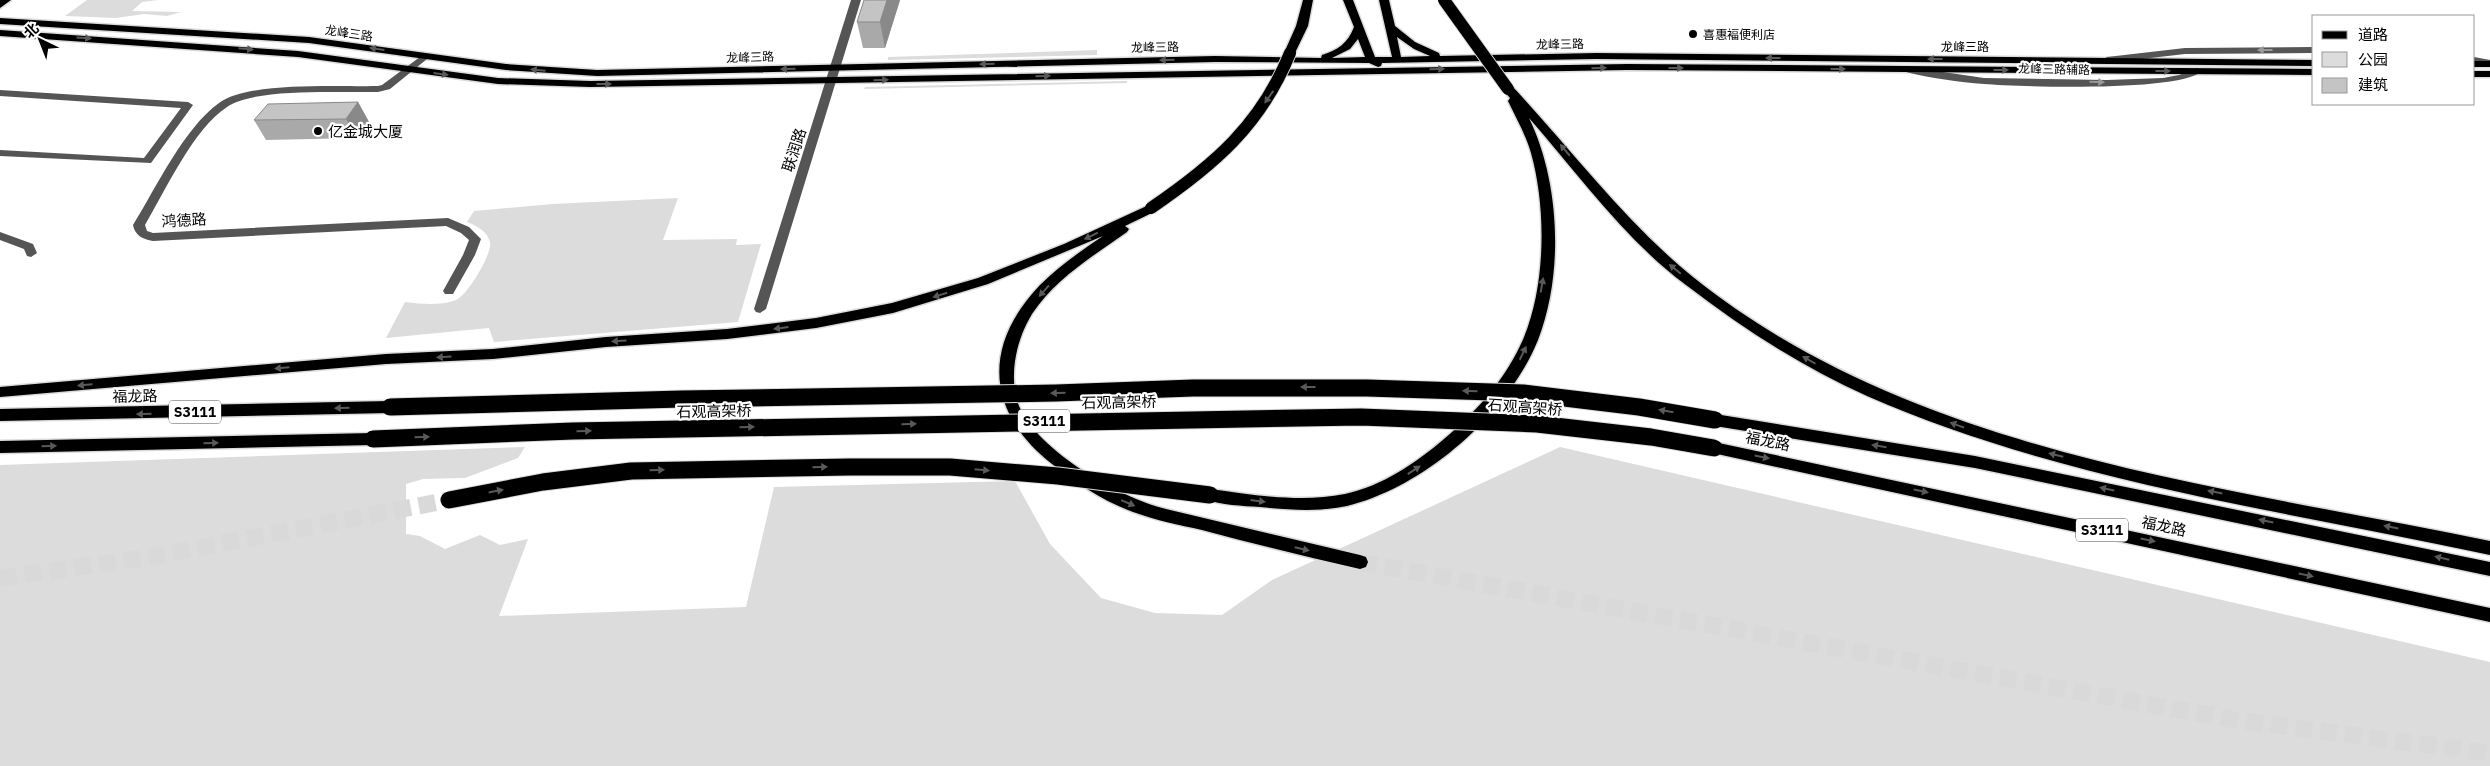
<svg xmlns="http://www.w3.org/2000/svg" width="2490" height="766" font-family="'IBM Plex Sans','Noto Sans SC',sans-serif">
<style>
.green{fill:#dcdcdc}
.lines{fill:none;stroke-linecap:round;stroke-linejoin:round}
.highway-tunnel{stroke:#d9d9d9;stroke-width:17;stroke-dasharray:17 8;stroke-linecap:butt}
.major-casing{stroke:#dbdbdb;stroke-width:3}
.highway-casing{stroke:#dbdbdb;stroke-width:3}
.minor{fill:#555;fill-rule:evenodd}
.major{fill:#000;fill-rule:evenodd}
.highway{fill:#000;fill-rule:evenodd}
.highway-bridge-far1-casing{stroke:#dbdbdb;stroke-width:14;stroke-linecap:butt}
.highway-bridge-casing{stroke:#dbdbdb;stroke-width:19;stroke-linecap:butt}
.highway-bridge-far1{stroke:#000;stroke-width:12}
.highway-bridge{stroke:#000;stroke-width:17}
.wall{fill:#a9a9a9}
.shaded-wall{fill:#898989}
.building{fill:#c4c4c4;stroke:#898989}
.oneway{fill:#595959}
.oneway2{fill:#999}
.poi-dot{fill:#000;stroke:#fff;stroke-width:2}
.labels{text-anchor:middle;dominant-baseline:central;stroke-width:4.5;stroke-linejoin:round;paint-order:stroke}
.far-street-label{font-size:12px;fill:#000;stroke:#fff}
.far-poi-label{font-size:12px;fill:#000;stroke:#fff;text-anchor:start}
.shield{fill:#fff;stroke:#4c4c4c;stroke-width:1}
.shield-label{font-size:14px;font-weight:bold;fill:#000}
.poi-label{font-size:15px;fill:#000;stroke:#fff;text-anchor:start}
.street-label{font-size:15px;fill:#000;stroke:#fff}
</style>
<rect width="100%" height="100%" fill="#fff"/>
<path class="green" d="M 87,0 L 158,0 L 142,2 L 132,11 L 181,12 L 167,16 L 144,14 L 116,18 L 65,16 Z
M 1097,50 L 1097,55 L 888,60 L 888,57 Z
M 1127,81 L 1127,83 L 864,89 L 865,87 Z
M 678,198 L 663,240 L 737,239 L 736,245 L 761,244 L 738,322 L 494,342 L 489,328 L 386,338 L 405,302 C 423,304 439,306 456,300 C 467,296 493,253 490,242 C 487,231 477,226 467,222 L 474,211 L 553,204 Z
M 525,447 L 518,458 L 465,478 L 423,479 L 406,484 L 406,534 L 420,536 L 445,549 L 480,535 L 500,545 L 528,539 L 499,616 L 746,607 L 774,487 L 1015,481 L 1050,544 L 1101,598 L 1155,613 L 1222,615 L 1272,580 L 1560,447 L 2490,662 L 2490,766 L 0,766 L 0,465 Z"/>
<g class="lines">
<path class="highway-tunnel" d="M 1360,562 L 2236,720 L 2490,753
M 0,578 L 151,557 L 449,500"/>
<defs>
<path id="major" d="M 0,0 L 11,0 L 0,8 Z
M 1343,0 L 1353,0 L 1375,57 L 1392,57 L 1379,0 L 1389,0 L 1395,26 L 1415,42 L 1439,53 L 1440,56 L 1596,53 L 2314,60 L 2314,66 L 1596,59 L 1382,63 L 1381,66 L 1378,67 L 1369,63 L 1215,62 L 597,76 L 506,70 L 309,43 L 0,24 L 0,18 L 309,37 L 506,64 L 597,70 L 1215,56 L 1321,58 L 1322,55 C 1338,50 1348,43 1354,27 ZM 1397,37 L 1414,49 L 1430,56 L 1401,57 ZM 1358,39 L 1365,57 L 1332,58 L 1350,49 Z
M 0,30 L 298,51 L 498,78 L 590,81 L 1627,64 L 2314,69 L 2314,75 L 1627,70 L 590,87 L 498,84 L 298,57 L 0,36 Z
M 2474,61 L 2490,61 L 2490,67 L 2474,67 Z
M 2474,71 L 2490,71 L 2490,77 L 2474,77 Z"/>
<path id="highway" d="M 1303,0 L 1313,0 L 1308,26 L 1294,55 L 1286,55 L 1284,53 L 1296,26 Z
M 1508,85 L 1512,86 C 1572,150 1625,222 1693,277 C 1915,455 2221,485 2490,541 L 2490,555 C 2281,510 2064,482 1867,396 C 1802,367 1742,328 1686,285 C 1625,240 1579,175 1529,118 C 1560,182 1564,273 1538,340 C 1508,414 1425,487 1347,506 C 1319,512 1289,510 1260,507 C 1242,506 1222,505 1204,499 L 1202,495 L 1204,491 L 1210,489 C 1254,495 1301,503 1345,494 C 1382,486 1416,463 1444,439 C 1474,414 1503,382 1520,346 C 1546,292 1547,210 1531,153 C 1526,135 1516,118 1508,101 L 1510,98 L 1502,89 Z
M 1151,204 L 1158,208 L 1156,211 L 1125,226 L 1129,229 L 1127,232 C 1093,256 1055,279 1032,314 C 1016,340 1008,377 1019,406 C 1038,451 1120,498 1166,509 L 1360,555 L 1366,557 L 1368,562 L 1366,567 L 1360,569 C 1307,557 1254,544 1202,530 C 1179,525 1155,520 1133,512 C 1103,501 1076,483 1052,464 C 986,412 982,346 1040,285 C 1059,266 1081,251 1103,236 L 988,284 L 893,313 L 816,328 L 727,339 L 606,347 L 493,359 L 386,364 L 0,397 L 0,387 L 386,354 L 493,349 L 606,337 L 727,329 L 816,318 L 892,303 L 978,278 L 1064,244 Z
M 390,401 L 395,403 L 398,407 L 395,411 L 390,413 L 0,421 L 0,409 Z
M 1715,414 L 1975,456 L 2490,562 L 2490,576 L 1975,468 L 1715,426 L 1710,424 L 1707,420 L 1710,416 Z
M 373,433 L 379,435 L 381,439 L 379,443 L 373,445 L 0,453 L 0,441 Z
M 1714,442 L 2490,608 L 2490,622 L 1708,452 L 1706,448 L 1708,444 Z"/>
</defs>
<use href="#major" class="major-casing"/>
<use href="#highway" class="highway-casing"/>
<path class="minor" d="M 851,0 L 861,0 L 766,309 L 760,313 L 756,312 L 754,309 Z
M 2314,47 L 2314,53 L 2185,54 L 2107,63 L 2102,60 L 2107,57 L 2185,48 Z
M 424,54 L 429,57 L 427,59 L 390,89 L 378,92 C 342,93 256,87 227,107 C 194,128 165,191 145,225 L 147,231 L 153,233 L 448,218 L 469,227 L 481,239 L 475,255 L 453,294 L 445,294 L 443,291 L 463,255 L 469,240 L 461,233 L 446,226 L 153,241 C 143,239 135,236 133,225 C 156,188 184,128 219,103 C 249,81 340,87 378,86 L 382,85 Z
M 2474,57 L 2490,60 L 2490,66 L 2474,63 Z
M 1909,67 L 1984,78 L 2107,80 L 2163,78 L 2179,75 L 2197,68 L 2202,71 C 2181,92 2020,87 1984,84 C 1959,82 1930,78 1906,72 L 1906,68 Z
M 0,90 L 188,102 L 193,105 L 151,163 L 0,156 L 0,150 L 144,158 L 181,108 L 0,96 Z
M 0,232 L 33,244 L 37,253 L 31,257 L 27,256 L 24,249 L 0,240 Z"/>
<use href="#major" class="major"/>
<use href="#highway" class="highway"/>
<defs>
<path id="highway-bridge-far1" d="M 1444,0 L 1508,89
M 1151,208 C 1214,165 1261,125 1290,53"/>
<path id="highway-bridge" d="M 390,407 L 682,399 L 1056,393 L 1193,388 L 1367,388 L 1523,393 L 1639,407 L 1715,420
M 373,439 L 573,431 L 1361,417 L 1537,424 L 1651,437 L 1714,448
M 449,500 L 543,482 L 631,471 L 850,467 L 950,467 L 1058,476 L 1210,495"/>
</defs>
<use href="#highway-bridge-far1" class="highway-bridge-far1-casing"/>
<use href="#highway-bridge" class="highway-bridge-casing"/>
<use href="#highway-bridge-far1" class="highway-bridge-far1"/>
<use href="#highway-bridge" class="highway-bridge"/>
</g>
<path class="wall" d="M 900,0 L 885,48 L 863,48 L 857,22 Z
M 358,102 L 369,122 L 357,138 L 266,140 L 254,120 Z"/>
<path class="shaded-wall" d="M 887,0 L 900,0 L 885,48 L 880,22 Z
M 358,102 L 369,122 L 357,138 L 346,119 Z"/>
<path class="building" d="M 864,0 L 887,0 L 880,22 L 857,22 Z
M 358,102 L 346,119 L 254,120 L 268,104 Z"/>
<defs><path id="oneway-solid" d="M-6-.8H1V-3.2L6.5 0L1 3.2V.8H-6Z" transform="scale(1.25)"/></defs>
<g class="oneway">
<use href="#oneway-solid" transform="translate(84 38) rotate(4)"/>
<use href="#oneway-solid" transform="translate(246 49) rotate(5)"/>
<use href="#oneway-solid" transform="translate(377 49) rotate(-172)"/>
<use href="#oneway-solid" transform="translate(1773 58) rotate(-180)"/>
<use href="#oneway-solid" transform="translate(1935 59) rotate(-180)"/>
<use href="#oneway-solid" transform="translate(1167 60) rotate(179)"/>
<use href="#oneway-solid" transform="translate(987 64) rotate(179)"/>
<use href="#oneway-solid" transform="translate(1599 68) rotate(-1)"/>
<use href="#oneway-solid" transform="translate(1676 68)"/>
<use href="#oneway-solid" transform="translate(788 69) rotate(178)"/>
<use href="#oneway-solid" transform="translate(1437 69) rotate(-1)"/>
<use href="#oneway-solid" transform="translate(1838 69)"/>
<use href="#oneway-solid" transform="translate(538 70) rotate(-175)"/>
<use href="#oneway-solid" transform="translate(2001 70)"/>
<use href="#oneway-solid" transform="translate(2163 71)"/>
<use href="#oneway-solid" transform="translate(441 74) rotate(7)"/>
<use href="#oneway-solid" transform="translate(1043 76) rotate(-1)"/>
<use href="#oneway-solid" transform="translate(881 80) rotate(-1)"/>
<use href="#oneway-solid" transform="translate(604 84)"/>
<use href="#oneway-solid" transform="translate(1269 97) rotate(125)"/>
<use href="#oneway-solid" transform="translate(1565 150) rotate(-130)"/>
<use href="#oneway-solid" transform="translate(1091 236) rotate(154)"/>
<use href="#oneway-solid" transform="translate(1675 269) rotate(-141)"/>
<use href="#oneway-solid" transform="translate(1542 285) rotate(-80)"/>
<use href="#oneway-solid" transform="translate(1044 291) rotate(132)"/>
<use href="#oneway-solid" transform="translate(940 295) rotate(163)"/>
<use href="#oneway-solid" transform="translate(781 328) rotate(173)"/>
<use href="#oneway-solid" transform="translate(619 341) rotate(176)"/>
<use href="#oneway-solid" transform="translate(1523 353) rotate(-64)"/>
<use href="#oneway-solid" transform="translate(444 357) rotate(177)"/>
<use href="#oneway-solid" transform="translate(1809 360) rotate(-150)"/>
<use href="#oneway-solid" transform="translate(282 368) rotate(175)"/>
<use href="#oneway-solid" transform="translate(85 385) rotate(175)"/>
<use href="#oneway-solid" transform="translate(1308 387) rotate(-180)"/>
<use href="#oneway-solid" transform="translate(1470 391) rotate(-178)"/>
<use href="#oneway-solid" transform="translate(1058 393) rotate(178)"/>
<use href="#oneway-solid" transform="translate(342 408) rotate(178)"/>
<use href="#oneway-solid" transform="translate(1666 411) rotate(-170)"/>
<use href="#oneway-solid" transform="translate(144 414) rotate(179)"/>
<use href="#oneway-solid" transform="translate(909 424) rotate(-1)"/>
<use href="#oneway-solid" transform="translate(1957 425) rotate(-160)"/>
<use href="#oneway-solid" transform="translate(747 427) rotate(-1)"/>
<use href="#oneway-solid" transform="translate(584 431) rotate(-1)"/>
<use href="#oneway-solid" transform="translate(422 437) rotate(-2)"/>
<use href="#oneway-solid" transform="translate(211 443) rotate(-1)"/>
<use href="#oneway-solid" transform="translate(49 446) rotate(-1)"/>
<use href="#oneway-solid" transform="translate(1879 446) rotate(-171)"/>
<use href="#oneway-solid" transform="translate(2056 455) rotate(-166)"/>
<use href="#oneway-solid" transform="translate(1762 457) rotate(11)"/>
<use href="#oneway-solid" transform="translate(820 467) rotate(-1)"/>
<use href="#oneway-solid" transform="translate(657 470) rotate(-1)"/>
<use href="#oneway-solid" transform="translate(982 470) rotate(5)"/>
<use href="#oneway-solid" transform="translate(1414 470) rotate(-33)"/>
<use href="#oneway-solid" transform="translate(2107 489) rotate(-168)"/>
<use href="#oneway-solid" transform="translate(496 491) rotate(-11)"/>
<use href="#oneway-solid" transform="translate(1921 491) rotate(12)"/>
<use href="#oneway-solid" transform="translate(2215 492) rotate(-169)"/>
<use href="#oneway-solid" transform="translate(1258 501) rotate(7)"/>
<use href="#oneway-solid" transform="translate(1128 503) rotate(23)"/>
<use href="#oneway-solid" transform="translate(2266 521) rotate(-168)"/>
<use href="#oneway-solid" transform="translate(2391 527) rotate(-169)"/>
<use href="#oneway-solid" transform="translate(2148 540) rotate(12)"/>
<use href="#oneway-solid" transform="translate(1302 549) rotate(13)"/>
<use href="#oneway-solid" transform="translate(2442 558) rotate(-167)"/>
<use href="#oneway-solid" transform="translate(2306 575) rotate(12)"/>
</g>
<g class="oneway2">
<use href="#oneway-solid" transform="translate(2265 50) rotate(-180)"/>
<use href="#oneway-solid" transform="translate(2097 82) rotate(1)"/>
</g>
<g class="poi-dot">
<circle cx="1693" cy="34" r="5"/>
<circle cx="318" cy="131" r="5"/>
</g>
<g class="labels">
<g class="far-street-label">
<text transform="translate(349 33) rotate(8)">龙峰三路</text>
<text transform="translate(1560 44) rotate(-1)">龙峰三路</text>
<text x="1965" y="46">龙峰三路</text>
<text transform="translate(1155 47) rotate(-1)">龙峰三路</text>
<text transform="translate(750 57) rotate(-2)">龙峰三路</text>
<text transform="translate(2054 69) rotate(1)">龙峰三路辅路</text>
</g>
<g class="far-poi-label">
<text x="1703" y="34">喜惠褔便利店</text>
</g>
<g class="shield">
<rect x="169" y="400.5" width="52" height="23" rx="4"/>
<rect x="1018" y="409.5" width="52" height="23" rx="4"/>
<rect x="2076" y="518.5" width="52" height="23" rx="4"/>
</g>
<g class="shield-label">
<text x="195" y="412">S3111</text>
<text x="1044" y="421">S3111</text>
<text x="2102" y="530">S3111</text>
</g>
<g class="poi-label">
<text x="328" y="131">亿金城大厦</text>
</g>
<g class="street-label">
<text transform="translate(794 150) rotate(-72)">联润路</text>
<text transform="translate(184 220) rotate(-3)">鸿德路</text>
<text transform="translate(135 396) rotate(-1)">福龙路</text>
<text transform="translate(1119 402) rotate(-1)">石观高架桥</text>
<text transform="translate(1525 407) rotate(4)">石观高架桥</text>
<text transform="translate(714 411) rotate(-1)">石观高架桥</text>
<text transform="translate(1768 441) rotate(11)">福龙路</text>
<text transform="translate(2164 526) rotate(12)">福龙路</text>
</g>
</g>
<rect x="2312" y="15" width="162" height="90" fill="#ffffff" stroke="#999999"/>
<rect x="2322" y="31" width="25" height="8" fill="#000000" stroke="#999999"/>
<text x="2358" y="40" font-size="15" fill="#000000">道路</text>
<rect x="2322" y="52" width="25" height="15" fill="#dcdcdc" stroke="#999999"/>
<text x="2358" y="65" font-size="15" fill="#000000">公园</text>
<rect x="2322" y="78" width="25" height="15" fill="#c4c4c4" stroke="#999999"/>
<text x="2358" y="90" font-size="15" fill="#000000">建筑</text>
<g transform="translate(40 40) rotate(317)" stroke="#ffffff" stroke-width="4" paint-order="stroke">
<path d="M0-4L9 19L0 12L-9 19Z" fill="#000000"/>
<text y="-8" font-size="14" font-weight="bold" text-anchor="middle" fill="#000000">北</text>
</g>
</svg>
